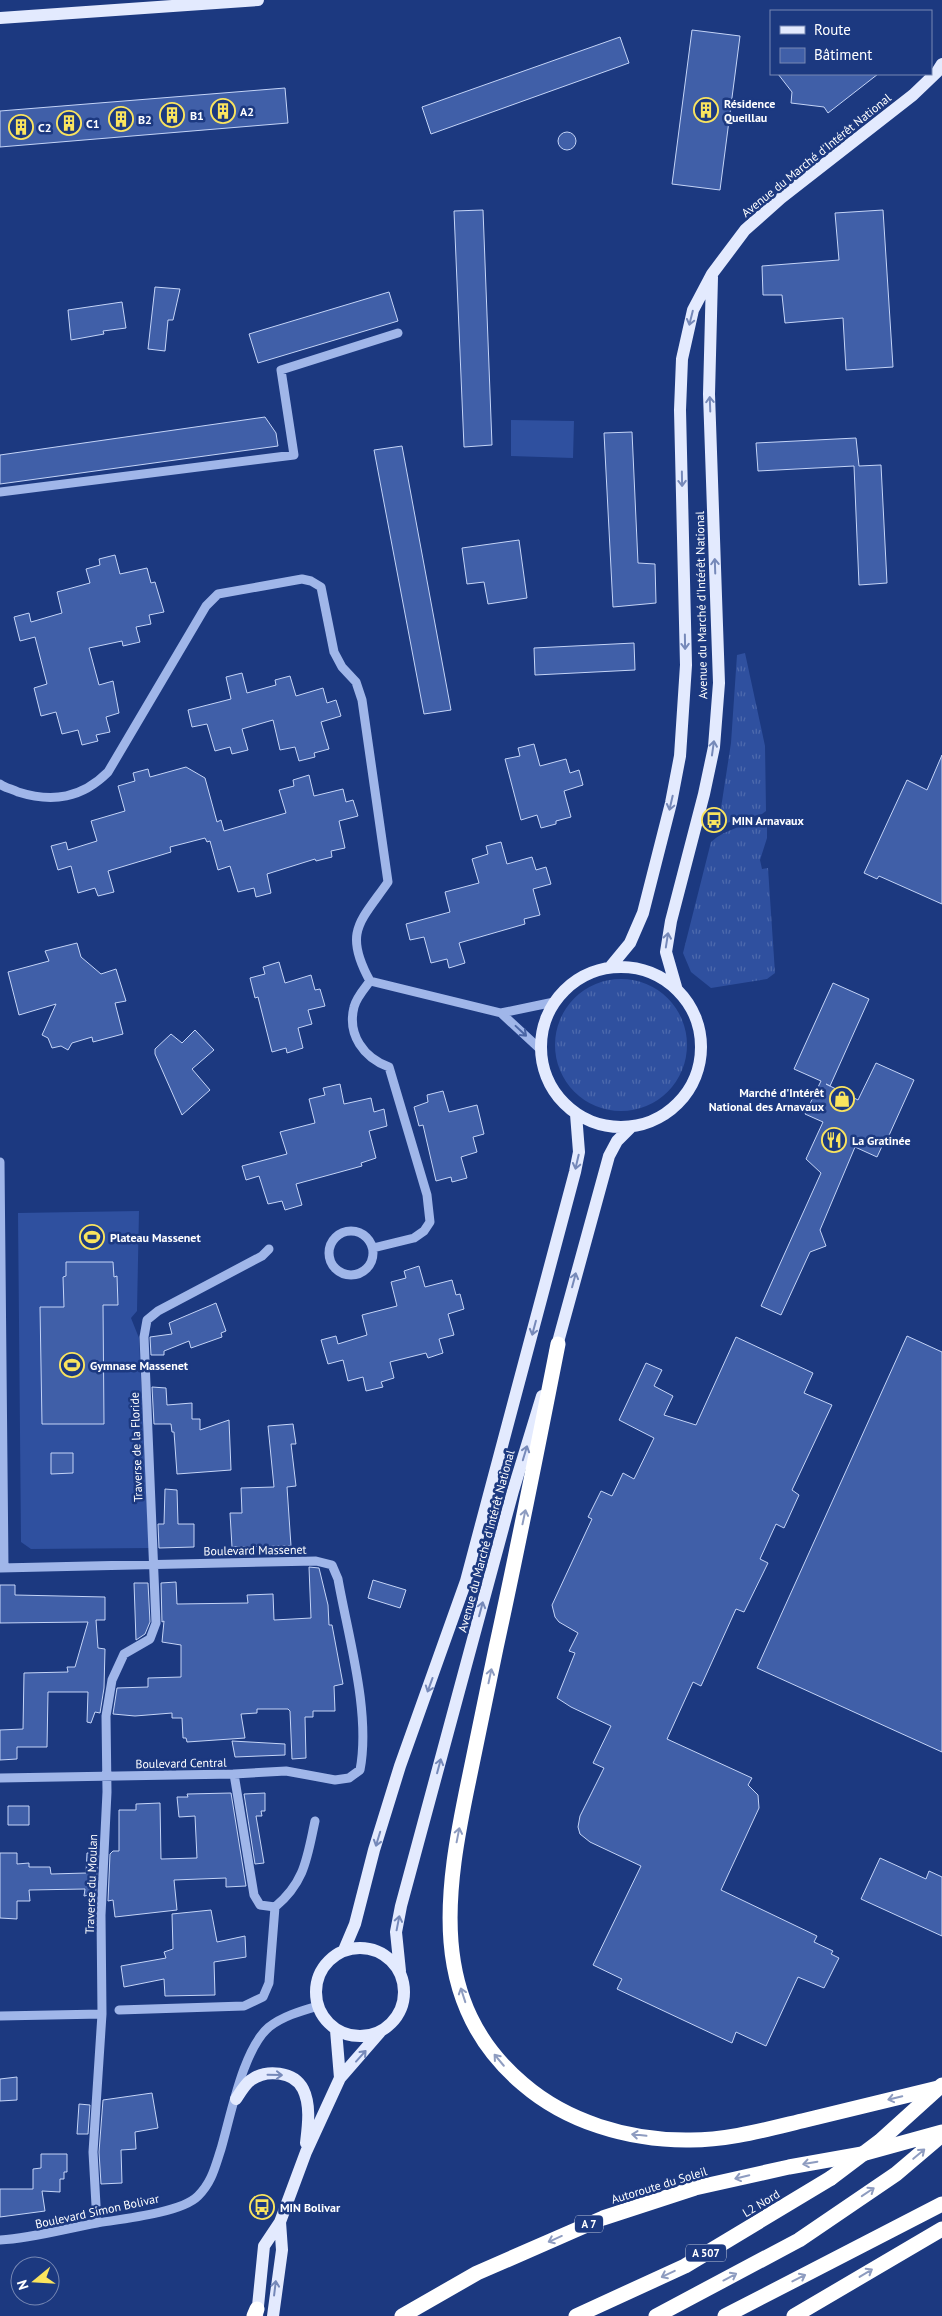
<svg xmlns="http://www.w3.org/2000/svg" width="942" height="2316" font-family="'PT Sans',sans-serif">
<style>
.grass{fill:url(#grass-tufts)}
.pitch{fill:#2f509f}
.building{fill:#405fa8;stroke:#c4d4f7}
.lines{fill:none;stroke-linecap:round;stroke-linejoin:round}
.minor{stroke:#a0b6e9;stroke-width:9}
.major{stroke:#e3eafe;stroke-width:12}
.highway{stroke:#fff;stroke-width:15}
.highway-bridge{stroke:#fff;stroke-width:15}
.oneway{stroke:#7689b9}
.oneway2{stroke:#4a65a5}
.oneway3{stroke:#8e9cc0}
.labels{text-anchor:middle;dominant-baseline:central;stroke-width:5;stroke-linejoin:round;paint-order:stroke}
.shield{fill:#1c3980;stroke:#bbc4d9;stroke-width:1}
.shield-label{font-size:11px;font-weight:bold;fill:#fff}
.poi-label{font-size:12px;font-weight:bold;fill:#fff;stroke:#1c3980;text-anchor:start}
.street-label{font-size:12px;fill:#fff;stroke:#1c3980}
</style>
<defs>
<pattern id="grass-tufts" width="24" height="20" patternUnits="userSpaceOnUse" patternTransform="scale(1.25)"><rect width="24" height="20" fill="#2f509f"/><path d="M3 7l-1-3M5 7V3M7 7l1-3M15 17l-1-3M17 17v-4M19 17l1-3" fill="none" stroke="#4e6aad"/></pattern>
</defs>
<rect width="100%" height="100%" fill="#1c3980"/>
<path class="grass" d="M 745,653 L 765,746 L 766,811 L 762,814 L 726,823 L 719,821 L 731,743 L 737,655 Z
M 767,820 L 767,838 L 760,860 L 762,869 L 768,868 L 775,973 L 767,979 L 711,988 L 691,972 L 683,953 L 711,842 C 726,828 748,825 767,820 Z
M555 1045a66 66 0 1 1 132 0a66 66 0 1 1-132 0Z"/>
<path class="pitch" d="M 511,420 L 574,421 L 573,458 L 511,456 Z
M 139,1211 L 137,1311 L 131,1318 L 139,1338 L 149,1548 L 31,1549 L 21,1542 L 18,1213 Z"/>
<path class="building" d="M 692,30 L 740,36 L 720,190 L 672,184 Z
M 620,37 L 629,63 L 431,134 L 422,107 Z
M 778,74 L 878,74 L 828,113 L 824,107 L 791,103 L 792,92 Z
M 285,88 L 288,123 L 0,147 L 0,111 Z
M558 141a9 9 0 1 1 18 0a9 9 0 1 1-18 0Z
M 483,210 L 492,445 L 464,447 L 454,211 Z
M 883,210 L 893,367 L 846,370 L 843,318 L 785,323 L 782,295 L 763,295 L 762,266 L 839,260 L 835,213 Z
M 155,287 L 180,289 L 173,320 L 168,320 L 165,351 L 148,349 Z
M 389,292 L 398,321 L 258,363 L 249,334 Z
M 122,302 L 126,328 L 103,331 L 104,334 L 71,340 L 68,310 Z
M 265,417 L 276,433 L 278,446 L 0,484 L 0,455 Z
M 632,432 L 638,563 L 655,564 L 656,603 L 613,607 L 604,433 Z
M 856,438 L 859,466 L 881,465 L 887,583 L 859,585 L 854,466 L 758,471 L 756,443 Z
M 402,446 L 451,710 L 424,714 L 374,450 Z
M 519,540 L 527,598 L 488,604 L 484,582 L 467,584 L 462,548 Z
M 115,555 L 120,574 L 147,568 L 151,583 L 155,582 L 164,612 L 149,615 L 151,624 L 136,627 L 140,642 L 123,646 L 122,641 L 89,648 L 99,685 L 113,681 L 119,713 L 106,717 L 110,732 L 96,735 L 98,741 L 82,745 L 78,730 L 62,734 L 56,712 L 41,716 L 34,688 L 47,684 L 35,637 L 20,641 L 14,617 L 29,613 L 31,622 L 62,613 L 57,592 L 90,583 L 86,569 L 100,565 L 99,559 Z
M 634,643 L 635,670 L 535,675 L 534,648 Z
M 242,673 L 247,693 L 276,685 L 275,680 L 290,676 L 296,696 L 323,688 L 327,703 L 336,700 L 341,716 L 321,722 L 329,749 L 314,753 L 315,757 L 299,761 L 295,747 L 280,750 L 273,720 L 242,729 L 248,750 L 232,754 L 230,747 L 215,751 L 207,724 L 192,727 L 188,710 L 231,699 L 226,677 Z
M 534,744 L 540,766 L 566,759 L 570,773 L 579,770 L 583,785 L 564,791 L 571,817 L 556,821 L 556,824 L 541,828 L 537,815 L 521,820 L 505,759 L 520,756 L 518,748 Z
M 942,755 L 942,904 L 879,876 L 877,879 L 864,873 L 907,780 L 927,790 Z
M 186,767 L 205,778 L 217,822 L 221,820 L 224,831 L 286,813 L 279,790 L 294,786 L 293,780 L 309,775 L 314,796 L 343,789 L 346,802 L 353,800 L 358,816 L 339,821 L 345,848 L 331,851 L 332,857 L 316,861 L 315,859 L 267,874 L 271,893 L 256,897 L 254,888 L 238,892 L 230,866 L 218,870 L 210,841 L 207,842 L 205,838 L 170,847 L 171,852 L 108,871 L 114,892 L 98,896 L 95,888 L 78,893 L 71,866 L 58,870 L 51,846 L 66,842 L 68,850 L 97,841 L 91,821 L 125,811 L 118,786 L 135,781 L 133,773 L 148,769 L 150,777 Z
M 501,842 L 507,864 L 532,857 L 536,870 L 546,867 L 551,884 L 533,889 L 540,915 L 524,919 L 525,924 L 459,943 L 465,963 L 449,968 L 447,959 L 431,963 L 424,937 L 410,940 L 406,924 L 450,912 L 445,892 L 479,883 L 472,859 L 488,854 L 486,846 Z
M 77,943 L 81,957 L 101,974 L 116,969 L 126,1001 L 115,1003 L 123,1034 L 93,1042 L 92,1037 L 72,1043 L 68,1050 L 61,1046 L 52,1048 L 48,1038 L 42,1035 L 56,1004 L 19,1015 L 8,972 L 49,961 L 45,951 Z
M 279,962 L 285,983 L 311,975 L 315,990 L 320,989 L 325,1006 L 308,1010 L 312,1024 L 298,1028 L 303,1048 L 287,1053 L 286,1048 L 272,1052 L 258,997 L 255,998 L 250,978 L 265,974 L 263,967 Z
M 833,983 L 869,999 L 830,1086 L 826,1084 L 858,1100 L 876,1063 L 914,1080 L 886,1142 L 884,1142 L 877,1157 L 855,1147 L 820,1230 L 826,1246 L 810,1252 L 781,1315 L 761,1306 L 821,1173 L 806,1159 L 823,1122 L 805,1114 L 821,1081 L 794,1069 Z
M 195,1030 L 214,1050 L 192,1069 L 210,1090 L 182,1115 L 155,1054 L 155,1049 L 171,1034 L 182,1043 Z
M 340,1084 L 344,1104 L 371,1098 L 374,1112 L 384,1109 L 387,1126 L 369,1131 L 376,1158 L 361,1163 L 362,1166 L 296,1184 L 302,1205 L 285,1210 L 282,1201 L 268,1204 L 259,1176 L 246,1180 L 242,1166 L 287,1154 L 280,1132 L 315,1123 L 309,1099 L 325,1095 L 323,1088 Z
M 443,1091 L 449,1112 L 477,1105 L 484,1134 L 473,1137 L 477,1152 L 461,1157 L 467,1178 L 452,1182 L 451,1177 L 436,1181 L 423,1125 L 419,1126 L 414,1107 L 428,1102 L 427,1095 Z
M 66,1262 L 113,1262 L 114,1277 L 117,1276 L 118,1305 L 103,1305 L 104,1424 L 42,1424 L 40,1307 L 64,1307 L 63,1277 L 66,1276 Z
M 419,1266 L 425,1287 L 452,1280 L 456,1295 L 460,1294 L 464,1309 L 448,1314 L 454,1335 L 439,1339 L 443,1353 L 428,1358 L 426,1353 L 390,1362 L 394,1378 L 381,1382 L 383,1387 L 366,1391 L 363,1377 L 348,1381 L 343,1360 L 328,1364 L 321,1340 L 336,1336 L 338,1344 L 367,1335 L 362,1315 L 397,1306 L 391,1282 L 406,1278 L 404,1271 Z
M 216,1303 L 226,1331 L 221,1333 L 222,1337 L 191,1348 L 189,1341 L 164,1351 L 164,1355 L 151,1355 L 150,1337 L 172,1334 L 169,1323 Z
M 907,1336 L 942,1352 L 942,1752 L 757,1668 Z
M 736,1337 L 813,1373 L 804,1393 L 832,1405 L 792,1490 L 799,1495 L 784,1528 L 776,1524 L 760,1559 L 768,1563 L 744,1612 L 736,1609 L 701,1686 L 693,1682 L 667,1739 L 752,1778 L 748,1785 L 758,1795 L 759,1808 L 721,1890 L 817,1936 L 814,1942 L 833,1951 L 831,1954 L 839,1958 L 824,1988 L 798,1977 L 766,2046 L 736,2032 L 732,2043 L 617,1989 L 622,1979 L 593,1965 L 641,1866 L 590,1842 L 580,1834 L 578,1827 L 580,1816 L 604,1768 L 593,1763 L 611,1726 L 571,1707 L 557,1698 L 575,1653 L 569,1651 L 578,1633 L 559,1622 L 555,1617 L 552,1605 L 592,1519 L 588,1517 L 601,1491 L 612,1496 L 623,1473 L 634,1479 L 654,1438 L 619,1420 L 646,1363 L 662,1370 L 654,1386 L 673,1396 L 664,1415 L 696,1425 Z
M 152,1387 L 166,1388 L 167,1405 L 192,1403 L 192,1419 L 200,1419 L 200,1430 L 229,1420 L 231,1470 L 177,1474 L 174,1432 L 172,1432 L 171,1424 L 154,1424 Z
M 293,1424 L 296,1444 L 291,1444 L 296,1486 L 287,1487 L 291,1546 L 232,1547 L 230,1513 L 242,1513 L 241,1488 L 274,1487 L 268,1426 Z
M 51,1453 L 73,1453 L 73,1473 L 51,1474 Z
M 165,1489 L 177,1490 L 178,1524 L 194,1524 L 194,1547 L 159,1548 L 158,1524 L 164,1524 Z
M 309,1567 L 319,1568 L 328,1605 L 329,1625 L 332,1625 L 343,1684 L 334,1686 L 335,1711 L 313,1711 L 313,1717 L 305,1717 L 306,1758 L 292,1759 L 290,1711 L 288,1709 L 257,1709 L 257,1713 L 241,1714 L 245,1738 L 187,1742 L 186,1738 L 183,1738 L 182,1718 L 172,1718 L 172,1713 L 135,1716 L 113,1714 L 117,1688 L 148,1687 L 148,1678 L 181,1677 L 181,1645 L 162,1642 L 164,1621 L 162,1622 L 161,1583 L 176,1582 L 177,1604 L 248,1603 L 247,1595 L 273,1594 L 274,1620 L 311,1618 Z
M 373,1580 L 406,1590 L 400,1608 L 368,1598 Z
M 134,1583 L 148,1583 L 150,1622 L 145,1634 L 136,1640 Z
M 0,1585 L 15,1585 L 15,1595 L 105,1597 L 105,1620 L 96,1620 L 98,1648 L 105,1649 L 104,1688 L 100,1713 L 95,1712 L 91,1723 L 87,1722 L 88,1692 L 48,1692 L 47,1747 L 17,1747 L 17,1759 L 0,1760 L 0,1730 L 23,1729 L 24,1673 L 68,1672 L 67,1667 L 75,1667 L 88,1622 L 0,1623 Z
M 232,1741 L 285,1744 L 285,1755 L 235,1757 Z
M 231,1793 L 246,1886 L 226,1887 L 226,1878 L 174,1880 L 177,1910 L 115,1917 L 113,1900 L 108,1901 L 110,1854 L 113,1851 L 119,1851 L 119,1810 L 136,1810 L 136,1804 L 160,1803 L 161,1859 L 197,1858 L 195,1816 L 179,1817 L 177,1797 L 188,1797 L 187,1794 Z
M 265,1793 L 265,1811 L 261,1811 L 262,1816 L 256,1816 L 264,1863 L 255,1864 L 244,1794 Z
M 8,1806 L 29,1806 L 29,1825 L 8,1825 Z
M 0,1853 L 17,1853 L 17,1864 L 29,1863 L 29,1867 L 50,1867 L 51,1874 L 86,1873 L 87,1853 L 98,1853 L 95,1902 L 88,1902 L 89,1895 L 84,1896 L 85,1889 L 29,1890 L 30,1901 L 17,1901 L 17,1919 L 0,1918 Z
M 880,1858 L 926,1879 L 929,1871 L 942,1877 L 942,1936 L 861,1899 Z
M 211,1910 L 217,1942 L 245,1936 L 246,1957 L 214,1962 L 215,1995 L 165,1996 L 164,1979 L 124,1987 L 121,1966 L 166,1958 L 164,1952 L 173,1949 L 172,1914 Z
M 17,2077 L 17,2100 L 0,2101 L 0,2079 Z
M 152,2093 L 158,2128 L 135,2132 L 136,2149 L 121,2150 L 122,2183 L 101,2184 L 99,2152 L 103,2100 Z
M 79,2104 L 90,2105 L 88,2134 L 77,2134 Z
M 41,2154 L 67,2154 L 67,2172 L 64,2172 L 64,2179 L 60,2179 L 60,2192 L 42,2191 L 45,2211 L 0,2217 L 0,2189 L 33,2189 L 33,2169 L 41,2168 Z"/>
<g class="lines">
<path class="minor" d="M 0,492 L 294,455 L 281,370 L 398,333
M 0,784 C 5,788 12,789 18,792 C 53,803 82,798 108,772 L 206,606 L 218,594 L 302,579 L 311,581 L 321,587 L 334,652 L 342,667 L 356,682 L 362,700 L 388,882 C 360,922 343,932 370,981 L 501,1013 L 554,1002
M 370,981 C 364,989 356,998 354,1007 C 347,1035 364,1058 389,1067 L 427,1195 L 430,1222 L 424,1231 L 414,1238 L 373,1248
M 501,1013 L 541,1050
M 0,1162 L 4,1568
M329 1253a22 22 0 1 1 44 0a22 22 0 1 1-44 0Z
M 0,1568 L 316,1561 L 332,1565 L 338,1579 C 348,1636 371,1713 360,1770 L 349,1778 L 335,1780 L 286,1771 L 234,1774 L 0,1778
M 234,1774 L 254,1895 L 260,1905 L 275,1907 C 305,1882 307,1858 315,1821
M 119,2010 L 244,2006 L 263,1997 L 269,1983 L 275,1907
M 0,2016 L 102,2014
M 97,2223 L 93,2152 L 102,2014 L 101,1915 L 107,1792 L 106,1716 L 112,1680 L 124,1654 L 150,1639 L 156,1623 L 144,1337 L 147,1320 L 158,1311 L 262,1256 L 269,1249
M 0,2240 C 33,2238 64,2229 97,2223 C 122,2219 181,2213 198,2196 C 212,2182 215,2167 221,2149 C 231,2115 243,2049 269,2027 C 283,2016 301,2011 318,2006"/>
<path class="major" d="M 0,18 L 258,0
M 611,966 L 630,943 L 643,913 L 671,803 L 680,756 L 686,665 L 680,410 L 682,359 L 693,310 L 712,274 L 745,230 L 781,198 L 913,95 L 937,72 L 942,64
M541 1047a80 80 0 1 1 160 0a80 80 0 1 1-160 0Z
M 676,987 L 666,952 L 671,921 L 704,794 L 714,747 L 719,683 L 709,394 L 712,277
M 555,1353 L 609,1156 L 617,1141 L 631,1127
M316 1992a44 44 0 1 1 88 0a44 44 0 1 1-88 0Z
M 344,1950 L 355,1924 L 374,1850 L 400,1766 L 466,1581 L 575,1172 L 579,1152 L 576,1114
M 400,1971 L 396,1932 L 401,1906 L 513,1491 L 542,1396
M 336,2030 L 340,2078
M 236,2099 C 240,2093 245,2084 251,2080 C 266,2069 294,2071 303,2089 C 311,2105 308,2126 306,2143
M 257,2316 L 264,2246 L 280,2222 L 306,2152 L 340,2078 L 380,2032
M 273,2316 L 282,2250 L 280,2222"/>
<path class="highway" d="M 558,1344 C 538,1446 518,1547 496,1648 C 487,1692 478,1735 469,1779 C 446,1889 426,2002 523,2084 C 567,2122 628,2140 686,2140 C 726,2141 768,2129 806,2120 C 851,2109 897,2098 942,2087
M 254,2316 L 257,2309
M 402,2316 L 477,2273 L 603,2218 L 695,2188 L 789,2167 L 862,2154 L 942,2132
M 576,2316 L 685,2266 L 831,2178
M 656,2316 L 799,2240 L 896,2174 L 942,2135
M 725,2316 L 942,2204
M 794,2316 L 942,2229"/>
<path class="highway-bridge" d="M 831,2178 L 880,2141 L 942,2085"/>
</g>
<defs><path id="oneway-shaft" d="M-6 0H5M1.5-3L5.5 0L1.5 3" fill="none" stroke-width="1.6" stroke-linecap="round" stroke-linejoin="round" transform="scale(1.25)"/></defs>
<g class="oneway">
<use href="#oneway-shaft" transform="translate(691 318) rotate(104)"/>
<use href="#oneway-shaft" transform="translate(710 404) rotate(-92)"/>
<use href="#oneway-shaft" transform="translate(682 479) rotate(89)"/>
<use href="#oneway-shaft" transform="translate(715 566) rotate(-92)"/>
<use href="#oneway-shaft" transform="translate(685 642) rotate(89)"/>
<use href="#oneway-shaft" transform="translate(713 748) rotate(-82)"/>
<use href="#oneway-shaft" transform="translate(671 803) rotate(103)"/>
<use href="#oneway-shaft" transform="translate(667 940) rotate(-81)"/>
<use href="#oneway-shaft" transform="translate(577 1162) rotate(103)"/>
<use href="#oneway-shaft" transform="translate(574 1280) rotate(-75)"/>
<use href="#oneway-shaft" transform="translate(534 1328) rotate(105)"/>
<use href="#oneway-shaft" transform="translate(525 1453) rotate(-73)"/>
<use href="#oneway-shaft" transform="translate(481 1609) rotate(-75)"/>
<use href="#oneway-shaft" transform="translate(430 1685) rotate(110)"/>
<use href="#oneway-shaft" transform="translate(439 1766) rotate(-75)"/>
<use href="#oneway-shaft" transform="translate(378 1839) rotate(107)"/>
<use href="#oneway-shaft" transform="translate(398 1923) rotate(-79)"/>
<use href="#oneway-shaft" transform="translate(361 2056) rotate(-48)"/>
<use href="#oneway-shaft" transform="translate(275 2075) rotate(1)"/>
<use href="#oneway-shaft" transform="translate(275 2288) rotate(-83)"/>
</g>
<use class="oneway2" href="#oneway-shaft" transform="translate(521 1031) rotate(43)"/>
<g class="oneway3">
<use href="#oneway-shaft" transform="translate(524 1517) rotate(-78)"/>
<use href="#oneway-shaft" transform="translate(490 1676) rotate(-78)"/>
<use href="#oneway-shaft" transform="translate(458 1835) rotate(-79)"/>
<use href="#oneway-shaft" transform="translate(463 1995) rotate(-108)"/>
<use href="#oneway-shaft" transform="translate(499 2060) rotate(-130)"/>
<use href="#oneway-shaft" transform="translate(895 2098) rotate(166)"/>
<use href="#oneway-shaft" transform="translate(639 2135) rotate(-174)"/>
<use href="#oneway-shaft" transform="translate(919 2154) rotate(-40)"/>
<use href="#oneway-shaft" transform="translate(810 2163) rotate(170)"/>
<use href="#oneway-shaft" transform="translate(742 2177) rotate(167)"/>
<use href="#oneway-shaft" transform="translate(868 2192) rotate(-34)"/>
<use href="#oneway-shaft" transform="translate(555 2239) rotate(156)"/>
<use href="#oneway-shaft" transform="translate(866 2273) rotate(-31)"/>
<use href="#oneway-shaft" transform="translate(668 2274) rotate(155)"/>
<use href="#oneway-shaft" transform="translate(730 2277) rotate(-28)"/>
<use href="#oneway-shaft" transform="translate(799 2278) rotate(-27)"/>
</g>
<defs>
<symbol id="building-ring" viewBox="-11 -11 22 22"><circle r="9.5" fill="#1c3980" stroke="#fae45e" stroke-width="1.5"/><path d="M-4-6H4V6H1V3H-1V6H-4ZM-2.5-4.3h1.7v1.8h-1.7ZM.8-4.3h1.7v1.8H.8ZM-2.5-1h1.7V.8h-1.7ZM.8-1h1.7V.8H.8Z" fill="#fae45e"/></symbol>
<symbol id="bus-ring" viewBox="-11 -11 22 22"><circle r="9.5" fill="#1c3980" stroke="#fae45e" stroke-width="1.5"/><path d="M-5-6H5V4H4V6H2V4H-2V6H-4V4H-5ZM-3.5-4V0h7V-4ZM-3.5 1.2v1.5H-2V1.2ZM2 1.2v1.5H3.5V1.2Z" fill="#fae45e"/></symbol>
<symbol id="shop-ring" viewBox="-11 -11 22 22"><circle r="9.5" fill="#1c3980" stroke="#fae45e" stroke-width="1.5"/><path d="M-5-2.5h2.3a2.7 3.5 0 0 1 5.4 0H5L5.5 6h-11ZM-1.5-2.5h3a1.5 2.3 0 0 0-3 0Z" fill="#fae45e"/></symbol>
<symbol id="restaurant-ring" viewBox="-11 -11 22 22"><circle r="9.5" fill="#1c3980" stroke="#fae45e" stroke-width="1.5"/><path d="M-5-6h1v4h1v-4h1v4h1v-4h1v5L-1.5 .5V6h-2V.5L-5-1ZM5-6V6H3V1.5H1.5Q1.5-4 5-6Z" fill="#fae45e"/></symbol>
<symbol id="stadium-ring" viewBox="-11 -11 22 22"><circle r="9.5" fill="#1c3980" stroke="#fae45e" stroke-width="1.5"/><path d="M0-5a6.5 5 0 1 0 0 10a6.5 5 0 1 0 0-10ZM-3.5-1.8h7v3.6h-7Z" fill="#fae45e"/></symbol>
</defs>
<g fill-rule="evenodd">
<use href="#building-ring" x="692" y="96" width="28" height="28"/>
<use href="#building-ring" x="209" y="97" width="28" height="28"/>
<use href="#building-ring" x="158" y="101" width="28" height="28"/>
<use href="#building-ring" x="107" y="105" width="28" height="28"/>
<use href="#building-ring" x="55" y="109" width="28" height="28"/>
<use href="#building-ring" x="7" y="113" width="28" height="28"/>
<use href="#bus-ring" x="700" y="806" width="28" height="28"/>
<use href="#shop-ring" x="828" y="1085" width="28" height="28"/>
<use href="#restaurant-ring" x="820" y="1126" width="28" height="28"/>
<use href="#stadium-ring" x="78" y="1223" width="28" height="28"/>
<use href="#stadium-ring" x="58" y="1351" width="28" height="28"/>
<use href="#bus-ring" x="248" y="2193" width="28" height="28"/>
</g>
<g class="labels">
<g class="shield">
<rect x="575" y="2215.5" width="28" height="17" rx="4"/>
<rect x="686" y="2244.5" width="40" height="17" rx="4"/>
</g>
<g class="shield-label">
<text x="589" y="2224">A 7</text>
<text x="706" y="2253">A 507</text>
</g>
<g class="poi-label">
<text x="724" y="103">Résidence<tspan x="724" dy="14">Queillau</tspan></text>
<text x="240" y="111">A2</text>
<text x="190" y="115">B1</text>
<text x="138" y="119">B2</text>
<text x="86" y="123">C1</text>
<text x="38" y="127">C2</text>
<text x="732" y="820">MIN Arnavaux</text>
<text x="824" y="1092" text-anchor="end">Marché d'Intérêt<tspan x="824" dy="14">National des Arnavaux</tspan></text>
<text x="852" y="1140">La Gratinée</text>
<text x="110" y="1237">Plateau Massenet</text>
<text x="90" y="1365">Gymnase Massenet</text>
<text x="280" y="2207">MIN Bolivar</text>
</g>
<g class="street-label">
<text transform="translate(816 155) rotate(-39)">Avenue du Marché d'Intérêt National</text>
<text transform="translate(701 605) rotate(-91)">Avenue du Marché d'Intérêt National</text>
<text transform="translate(136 1447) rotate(-92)">Traverse de la Floride</text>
<text transform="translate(486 1541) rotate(-75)">Avenue du Marché d'Intérêt National</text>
<text transform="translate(255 1550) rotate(-1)">Boulevard Massenet</text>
<text transform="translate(181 1763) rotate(-1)">Boulevard Central</text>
<text transform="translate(91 1884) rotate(-88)">Traverse du Moulan</text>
<text transform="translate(659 2185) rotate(-17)">Autoroute du Soleil</text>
<text transform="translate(761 2203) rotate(-31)">L2 Nord</text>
<text transform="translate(97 2211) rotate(-12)">Boulevard Simon Bolivar</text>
</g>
</g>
<rect x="770" y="10" width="162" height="65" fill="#1c3980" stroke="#7788b3"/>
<rect x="780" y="26" width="25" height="8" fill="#e3eafe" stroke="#7788b3"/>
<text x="814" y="35" font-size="15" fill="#ffffff">Route</text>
<rect x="780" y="48" width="25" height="15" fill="#405fa8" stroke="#7788b3"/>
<text x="814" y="60" font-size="15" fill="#ffffff">Bâtiment</text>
<g transform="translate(35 2281) rotate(252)"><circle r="24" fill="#1c3980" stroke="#7788b3"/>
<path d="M0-4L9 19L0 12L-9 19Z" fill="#fae45e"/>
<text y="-8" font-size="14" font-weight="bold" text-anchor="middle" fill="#ffffff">N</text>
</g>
</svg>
